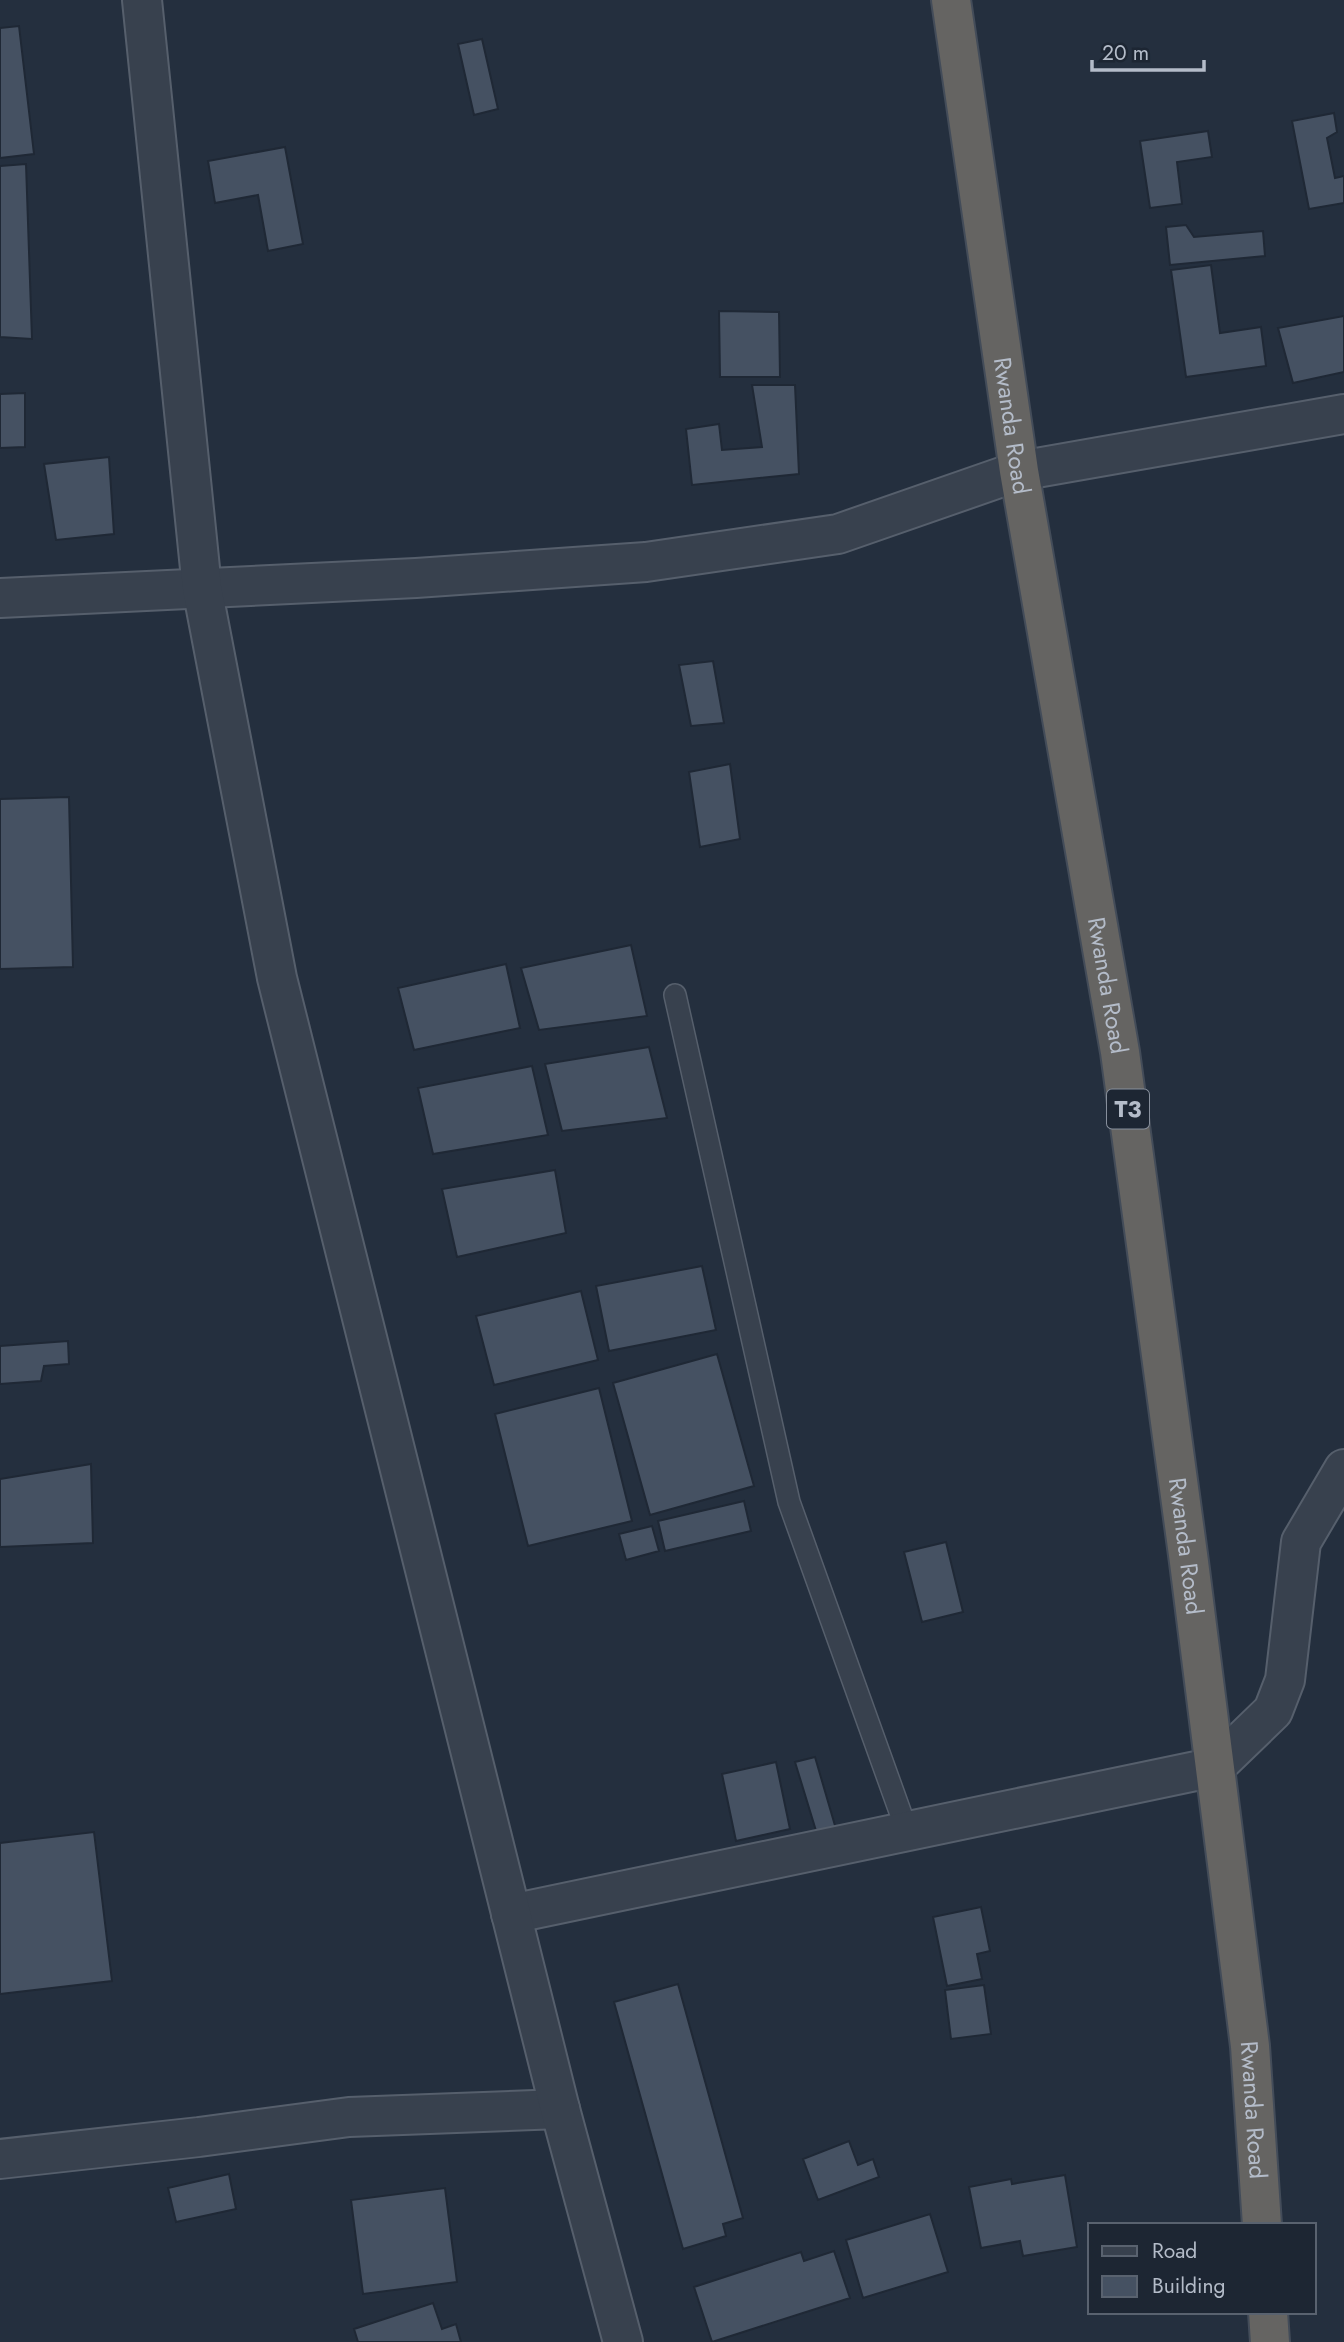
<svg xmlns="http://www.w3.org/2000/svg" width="1344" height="2342" font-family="Jost,sans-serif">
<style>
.building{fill:#455162;stroke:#1f2835;stroke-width:2}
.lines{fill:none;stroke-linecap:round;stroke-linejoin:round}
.service-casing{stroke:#565f6c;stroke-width:24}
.minor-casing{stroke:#565f6c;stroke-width:42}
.tertiary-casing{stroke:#565f6c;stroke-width:42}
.trunk-casing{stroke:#434c59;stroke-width:42}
.service{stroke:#38414e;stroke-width:21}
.minor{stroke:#38414e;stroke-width:38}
.tertiary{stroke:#38414e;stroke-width:38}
.trunk{stroke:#656462;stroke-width:38}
.labels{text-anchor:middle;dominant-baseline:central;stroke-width:7;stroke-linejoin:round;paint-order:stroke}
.shield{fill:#1d2633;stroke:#878f9c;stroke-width:2}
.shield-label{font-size:23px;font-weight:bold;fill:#b4bcc9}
.street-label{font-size:24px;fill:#b4bcc9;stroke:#1d2633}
</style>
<rect width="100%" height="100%" fill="#242f3e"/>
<path class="building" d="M 19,26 L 34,154 L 0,158 L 0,28 Z
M 482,39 L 498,109 L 474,115 L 458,44 Z
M 1334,113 L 1337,132 L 1327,138 L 1335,178 L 1344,176 L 1344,203 L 1309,209 L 1292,121 Z
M 1208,131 L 1212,157 L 1177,162 L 1182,204 L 1150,208 L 1140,141 Z
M 285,147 L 303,244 L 268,251 L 258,195 L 215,203 L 208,161 Z
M 26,164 L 32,339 L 0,337 L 0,166 Z
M 1186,225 L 1194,237 L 1263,231 L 1265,256 L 1170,265 L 1166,227 Z
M 1211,265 L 1220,333 L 1261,327 L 1266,366 L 1186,377 L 1171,270 Z
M 719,311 L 779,312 L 780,377 L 720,377 Z
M 1344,316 L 1344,372 L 1293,383 L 1278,328 Z
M 752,385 L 795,385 L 799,474 L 692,485 L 686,429 L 719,424 L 722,450 L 762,447 Z
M 25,393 L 25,447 L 0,448 L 0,394 Z
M 109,457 L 114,534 L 56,540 L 44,464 Z
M 713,661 L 724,723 L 691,726 L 679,665 Z
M 730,764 L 740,839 L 700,847 L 689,772 Z
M 69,797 L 73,967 L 0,969 L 0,799 Z
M 631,945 L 647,1016 L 539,1030 L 521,968 Z
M 506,964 L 520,1028 L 414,1050 L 398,988 Z
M 649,1047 L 667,1118 L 562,1131 L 545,1064 Z
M 532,1066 L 548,1135 L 433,1154 L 418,1088 Z
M 555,1170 L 566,1233 L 457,1257 L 442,1189 Z
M 702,1266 L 716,1330 L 609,1351 L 596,1286 Z
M 581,1291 L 598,1360 L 494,1385 L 476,1316 Z
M 68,1341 L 69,1364 L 44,1366 L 41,1381 L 0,1384 L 0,1346 Z
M 717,1354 L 754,1486 L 650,1515 L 613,1383 Z
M 599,1388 L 632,1521 L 528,1546 L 495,1414 Z
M 91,1464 L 93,1543 L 0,1547 L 0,1479 Z
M 744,1501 L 751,1531 L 665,1551 L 658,1521 Z
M 652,1526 L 659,1551 L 626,1560 L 619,1534 Z
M 946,1542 L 963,1612 L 922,1622 L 904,1552 Z
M 815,1757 L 836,1829 L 817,1834 L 795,1762 Z
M 776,1762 L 790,1829 L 736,1841 L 722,1774 Z
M 94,1832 L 112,1981 L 0,1994 L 0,1843 Z
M 981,1907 L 990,1951 L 977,1954 L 982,1979 L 947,1986 L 933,1917 Z
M 678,1984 L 743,2218 L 723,2224 L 726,2236 L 683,2249 L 614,2002 Z
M 984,1985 L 991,2034 L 951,2039 L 945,1990 Z
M 849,2141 L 858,2165 L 873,2159 L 879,2177 L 818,2200 L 803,2159 Z
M 229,2174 L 236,2209 L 176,2222 L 168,2188 Z
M 1065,2175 L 1077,2247 L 1023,2256 L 1020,2241 L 981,2248 L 969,2187 L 1011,2179 L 1012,2184 Z
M 445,2188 L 457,2282 L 363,2294 L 351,2200 Z
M 930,2214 L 948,2272 L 863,2298 L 846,2240 Z
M 834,2251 L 850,2298 L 712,2342 L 694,2287 L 801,2252 L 804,2261 Z
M 433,2303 L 442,2329 L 456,2324 L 461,2342 L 358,2342 L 354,2329 Z"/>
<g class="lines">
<defs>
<path id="service" d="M 675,995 L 789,1502 L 907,1831"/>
<path id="minor" d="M 0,598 L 416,578 L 646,562 L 838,534 L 1019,471 L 1344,414
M 511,1914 L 1215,1767 L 1273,1711 L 1285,1680 L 1301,1542 L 1344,1469
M 0,2159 L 199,2137 L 349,2117 L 560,2109"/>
<path id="tertiary" d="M 142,0 L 202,588 L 277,978 L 560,2109 L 623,2342"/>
<g id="trunk">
<path id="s1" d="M 951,0 L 1019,471 L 1120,1052 L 1189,1562 L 1250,2046 L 1262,2225"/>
<path d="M 1268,2312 L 1270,2342"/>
</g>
</defs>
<use href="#service" class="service-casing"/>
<use href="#minor" class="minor-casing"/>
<use href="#tertiary" class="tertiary-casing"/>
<use href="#trunk" class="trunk-casing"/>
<use href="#service" class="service"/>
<use href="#minor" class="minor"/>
<use href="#tertiary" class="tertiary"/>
<use href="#trunk" class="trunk"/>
</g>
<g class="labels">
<rect class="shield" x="1107" y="1089.5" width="42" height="39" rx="5"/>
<g class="shield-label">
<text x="1128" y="1109">T3</text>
</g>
<g class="street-label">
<text stroke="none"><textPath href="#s1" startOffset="430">Rwanda Road</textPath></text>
<text stroke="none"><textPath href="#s1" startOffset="998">Rwanda Road</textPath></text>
<text stroke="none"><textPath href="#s1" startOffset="1564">Rwanda Road</textPath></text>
<text stroke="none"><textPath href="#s1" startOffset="2132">Rwanda Road</textPath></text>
</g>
</g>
<rect x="1088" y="2223" width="228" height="91" fill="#1d2633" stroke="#59626f" stroke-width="2"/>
<rect x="1102" y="2246" width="35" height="10" fill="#38414e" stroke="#59626f" stroke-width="2"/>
<text x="1152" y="2258" font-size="21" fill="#b4bcc9">Road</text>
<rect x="1102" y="2276" width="35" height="21" fill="#455162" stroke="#59626f" stroke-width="2"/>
<text x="1152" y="2293" font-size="21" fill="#b4bcc9">Building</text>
<path d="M1092 60v10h112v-10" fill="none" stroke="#b4bcc9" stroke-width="3.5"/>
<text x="1102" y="60" font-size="21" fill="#b4bcc9" stroke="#1d2633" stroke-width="5" paint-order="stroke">20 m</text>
</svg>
